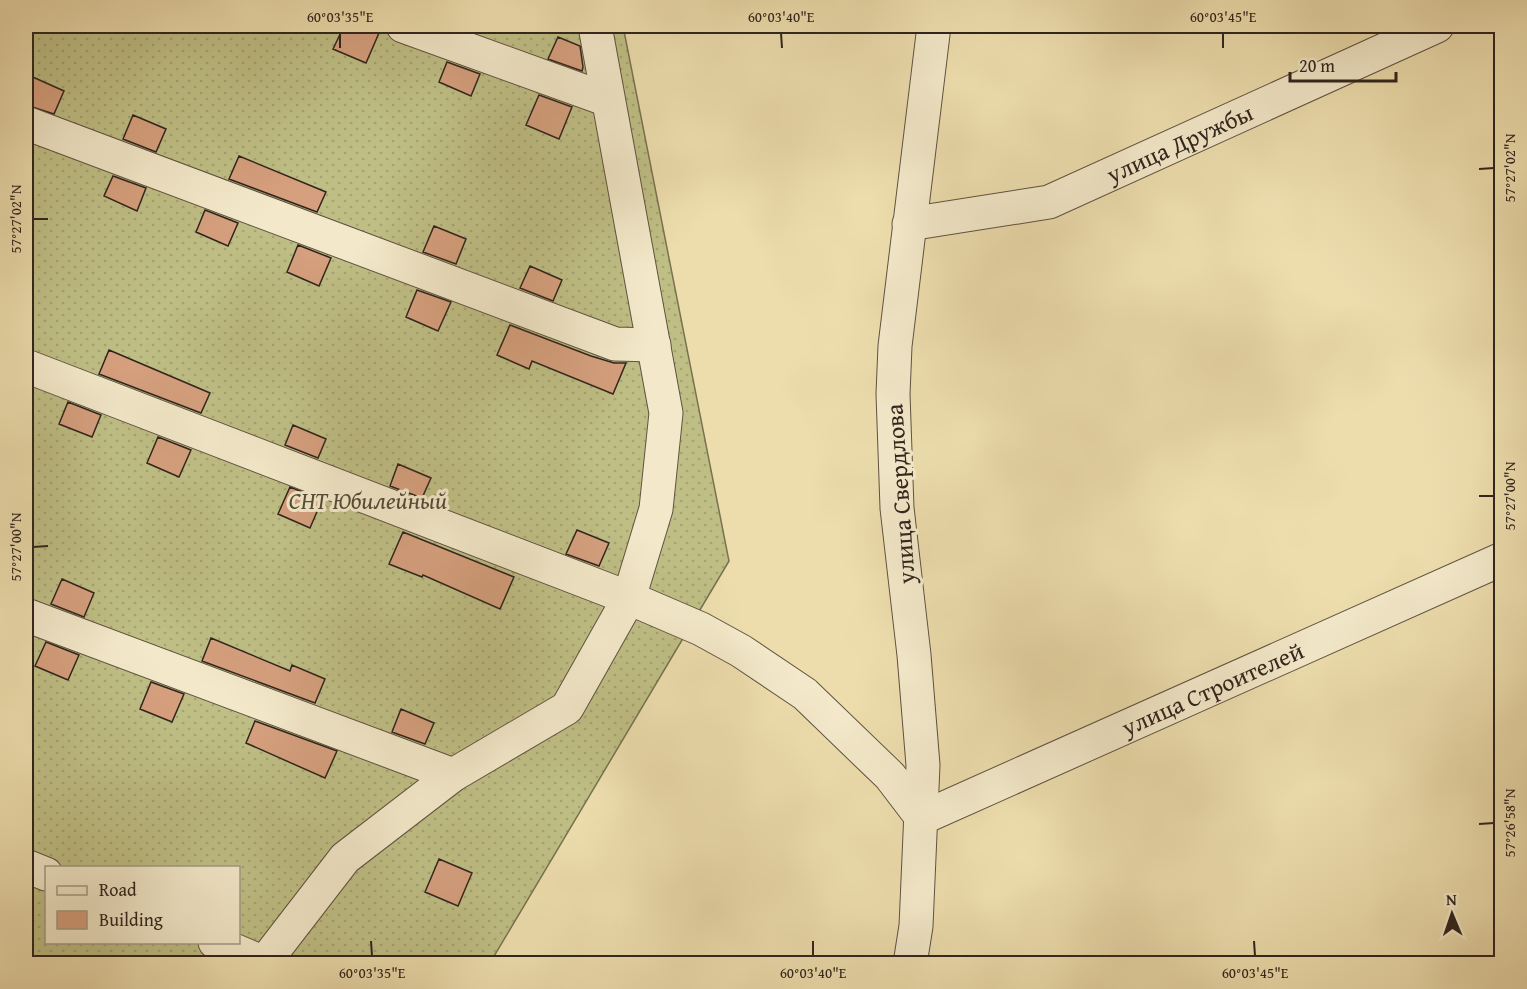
<svg xmlns="http://www.w3.org/2000/svg" width="1527" height="989" font-family="'Gentium Book Plus',serif">
<style>
.garden{fill:url(#garden-dots);stroke:#787251;stroke-width:1.5;fill-rule:evenodd}
.building{fill:#d6a07e;stroke:#30241d;stroke-width:1.5}
.lines{fill:none;stroke-linecap:round;stroke-linejoin:round}
.minor-casing{stroke:#5f5241;stroke-width:35}
.minor{stroke:#f3e9ca;stroke-width:33}
.ticks{fill:none;stroke:#30241d;stroke-width:2}
.labels{text-anchor:middle;dominant-baseline:central;stroke-width:6;stroke-linejoin:round;paint-order:stroke}
.street-label{font-size:24px;fill:#30241d;stroke:#f3e9ca}
.park-label{font-size:24px;font-style:italic;fill:#544b37;stroke:#f3e9ca}
.neatline{fill:none;stroke:#30241d;stroke-width:2}
.ticks-label{font-size:15px;text-anchor:middle;fill:#30241d}
</style>
<defs>
<pattern id="garden-dots" width="8" height="8" patternUnits="userSpaceOnUse" patternTransform="scale(1.5)"><rect width="8" height="8" fill="#bfbf85"/><path d="M2 2h.1M6 6h.1" fill="none" stroke="#a4a472" stroke-width="1.8" stroke-linecap="round"/></pattern>
</defs>
<rect width="100%" height="100%" fill="#edddad"/>
<filter id="stains"><feTurbulence type="fractalNoise" baseFrequency=".00333" numOctaves="4"/><feColorMatrix values="0 0 0 0 .2 0 0 0 0 .09 0 0 0 0 .02 0 0 0 .5 -.17"/></filter>
<radialGradient id="worn" r=".72"><stop offset=".6" stop-color="#630" stop-opacity="0"/><stop offset="1" stop-color="#630" stop-opacity=".3"/></radialGradient>
<path class="garden" d="M 26,26 L 623,26 L 729,561 L 490,963 L 26,963 ZM 46,868 L 238,868 L 238,942 L 46,942 Z"/>
<path class="building" d="M 344,26 L 382,26 L 366,63 L 333,49 Z
M 558,37 L 580,46 L 583,67 L 582,71 L 548,59 Z
M 447,62 L 480,74 L 471,96 L 439,82 Z
M 26,74 L 64,91 L 54,114 L 26,105 Z
M 539,95 L 572,107 L 559,139 L 526,125 Z
M 133,115 L 166,129 L 156,152 L 123,139 Z
M 239,156 L 326,192 L 317,212 L 229,179 Z
M 113,176 L 146,188 L 137,211 L 104,196 Z
M 205,210 L 238,223 L 228,246 L 196,232 Z
M 434,226 L 466,239 L 456,264 L 423,252 Z
M 298,245 L 331,258 L 319,286 L 287,272 Z
M 530,266 L 562,280 L 553,301 L 520,288 Z
M 417,290 L 451,302 L 438,331 L 406,317 Z
M 510,325 L 591,356 L 614,363 L 626,363 L 613,394 L 532,361 L 529,369 L 497,355 Z
M 109,350 L 210,393 L 201,413 L 99,374 Z
M 68,402 L 101,415 L 92,437 L 59,424 Z
M 293,425 L 326,439 L 318,458 L 285,445 Z
M 158,437 L 191,450 L 179,477 L 147,463 Z
M 398,464 L 431,478 L 422,498 L 390,486 Z
M 290,487 L 322,500 L 310,528 L 278,514 Z
M 577,530 L 609,543 L 599,566 L 566,554 Z
M 403,532 L 514,577 L 500,609 L 423,575 L 422,577 L 389,564 Z
M 62,579 L 94,593 L 84,617 L 51,604 Z
M 211,638 L 290,671 L 292,665 L 325,679 L 315,703 L 202,661 Z
M 46,642 L 79,655 L 68,680 L 35,666 Z
M 151,682 L 184,694 L 172,722 L 140,709 Z
M 401,709 L 434,723 L 425,744 L 392,732 Z
M 255,721 L 337,751 L 325,778 L 246,743 Z
M 439,859 L 472,873 L 458,906 L 425,892 Z"/>
<g class="lines">
<defs>
<g id="minor">
<path d="M 403,26 L 608,100"/>
<path d="M 26,123 L 615,344 L 654,345"/>
<path id="s1" d="M 909,224 L 1049,202 L 1437,26"/>
<path d="M 26,366 L 629,598 L 701,629 L 741,651 L 805,694 L 890,776 L 922,818"/>
<path d="M 26,615 L 453,775"/>
<path id="s2" d="M 922,818 L 1502,559"/>
<path d="M 26,866 L 46,874"/>
<path d="M 215,942 L 264,963 L 345,858 L 453,775 L 567,708 L 629,598 L 656,509 L 666,413 L 595,26"/>
<path d="M 910,964 L 916,926 L 923,765 L 914,655 L 897,508 L 893,394 L 895,346 L 934,26"/>
</g>
</defs>
<use href="#minor" class="minor-casing"/>
<use href="#minor" class="minor"/>
</g>
<path class="ticks" d="M 340,33 L 340,48M 781,33 L 782,48M 1223,33 L 1223,48M 1479,169 L 1494,168M 33,219 L 48,219M 1479,496 L 1494,496M 33,547 L 48,546M 1479,824 L 1494,823M 371,941 L 372,956M 813,941 L 813,956M 1254,941 L 1255,956"/>
<g class="labels">
<g class="street-label">
<text stroke="none"><textPath href="#s1" startOffset="285">улица Дружбы</textPath></text>
<text transform="translate(900 494) rotate(-94)">улица Свердлова</text>
<text stroke="none"><textPath href="#s2" startOffset="318">улица Строителей</textPath></text>
</g>
<g class="park-label">
<text x="368" y="500">СНТ Юбилейный</text>
</g>
</g>
<rect width="1527" height="989" fill="none" stroke="#edddad" stroke-width="66"/>
<rect x="45" y="866" width="195" height="78" fill="#f3e9ca" stroke="#a59a85" stroke-width="1.5"/>
<rect x="57" y="886" width="30" height="9" fill="#f3e9ca" stroke="#a59a85" stroke-width="1.5"/>
<text x="99" y="896" font-size="18" fill="#30241d">Road</text>
<rect x="57" y="911" width="30" height="18" fill="#d6a07e" stroke="#a59a85" stroke-width="1.5"/>
<text x="99" y="926" font-size="18" fill="#30241d">Building</text>
<g transform="translate(1452 914) rotate(358)" stroke="#f3e9ca" stroke-width="4.5" paint-order="stroke">
<path d="M0-4.5L10 22L0 15L-10 22Z" fill="#30241d"/>
<text y="-9" font-size="16" font-weight="bold" text-anchor="middle" fill="#30241d">N</text>
</g>
<path d="M1290 72v9h106v-9" fill="none" stroke="#30241d" stroke-width="3"/>
<text x="1299" y="72" font-size="18" fill="#30241d" stroke="#f3e9ca" stroke-width="4.5" paint-order="stroke">20 m</text>
<rect x="33" y="33" width="1461" height="923" class="neatline"/>
<g class="ticks-label">
<text x="340" y="22">60°03'35"E</text>
<text x="781" y="22">60°03'40"E</text>
<text x="1223" y="22">60°03'45"E</text>
<text transform="translate(1510 168) rotate(-90)" y="5">57°27'02"N</text>
<text transform="translate(16 219) rotate(-90)" y="5">57°27'02"N</text>
<text transform="translate(1510 496) rotate(-90)" y="5">57°27'00"N</text>
<text transform="translate(16 547) rotate(-90)" y="5">57°27'00"N</text>
<text transform="translate(1510 823) rotate(-90)" y="5">57°26'58"N</text>
<text x="372" y="978">60°03'35"E</text>
<text x="813" y="978">60°03'40"E</text>
<text x="1255" y="978">60°03'45"E</text>
</g>
<rect width="100%" height="100%" filter="url(#stains)"/>
<rect width="100%" height="100%" fill="url(#worn)"/>
</svg>
